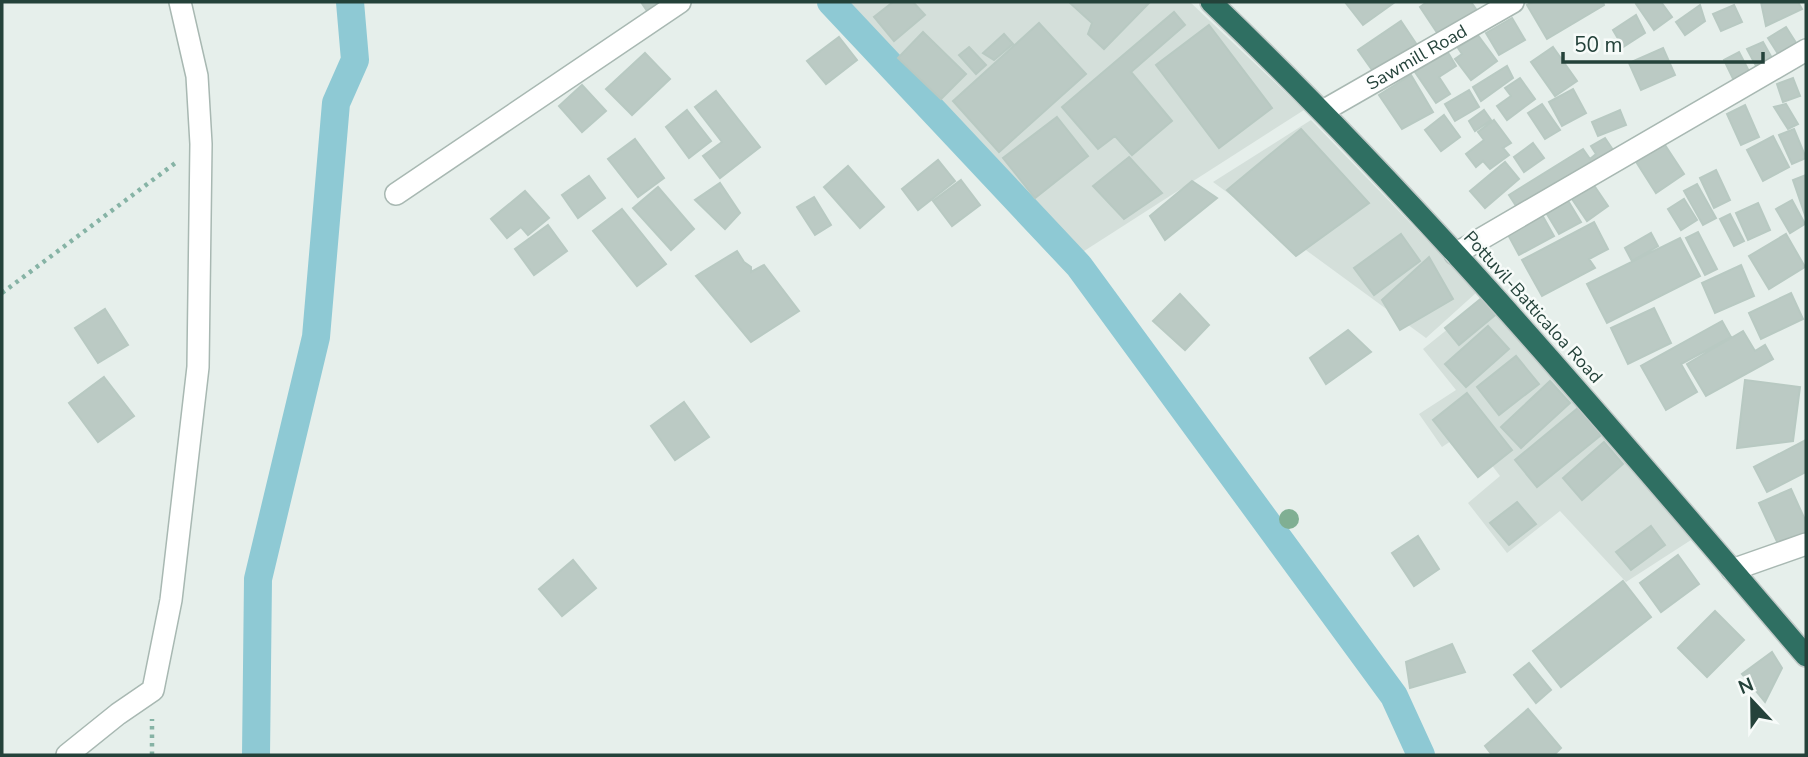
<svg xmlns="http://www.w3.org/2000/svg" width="1808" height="757" font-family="'Nunito Sans',sans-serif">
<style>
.built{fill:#d4dfda}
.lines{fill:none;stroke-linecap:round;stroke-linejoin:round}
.canal{stroke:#8ec9d4;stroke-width:28}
.building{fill:#bbcac4;stroke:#b8c9c2;stroke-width:2}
.minor-casing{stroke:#a8b8b2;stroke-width:24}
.highway-casing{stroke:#c2cac8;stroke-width:24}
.path{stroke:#86b3a5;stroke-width:4.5;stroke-dasharray:3.5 5;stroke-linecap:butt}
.minor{stroke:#fff;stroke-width:21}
.highway{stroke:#2f6f62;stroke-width:21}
.tree{fill:#80af93}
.labels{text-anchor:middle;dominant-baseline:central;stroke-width:5;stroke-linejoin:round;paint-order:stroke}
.street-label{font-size:18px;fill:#24423a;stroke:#f7fbf9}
</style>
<rect width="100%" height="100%" fill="#e6efeb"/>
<path class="built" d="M 843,2 L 1190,2 L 1304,110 L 1081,253 Z
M 1311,120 L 1477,292 L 1426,338 L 1213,182 Z
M 1485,299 L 1530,349 L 1691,540 L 1626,582 L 1560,511 L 1507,553 L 1468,503 L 1500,476 L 1466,431 L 1442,447 L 1419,414 L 1456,390 L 1423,349 Z"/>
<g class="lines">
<path class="canal" d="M 831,2 L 1079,266 L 1394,696 L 1421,755
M 256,755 L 258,579 L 316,337 L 336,103 L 355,60 L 350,2"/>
</g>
<path class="building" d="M 641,2 L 661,2 L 647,11 Z
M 893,2 L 913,2 L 925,15 L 894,41 L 874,17 Z
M 1069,2 L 1150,2 L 1104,49 L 1088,34 L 1092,23 Z
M 1345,2 L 1395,2 L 1363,25 Z
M 1427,2 L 1471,2 L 1478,12 L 1440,37 L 1420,7 Z
M 1533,2 L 1603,2 L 1604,5 L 1547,39 L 1527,5 Z
M 1640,2 L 1661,2 L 1672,17 L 1654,30 L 1636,4 Z
M 1761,2 L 1798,2 L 1802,9 L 1766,26 Z
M 1700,5 L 1705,21 L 1685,35 L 1676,22 Z
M 1734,5 L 1742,22 L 1721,31 L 1713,14 Z
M 1174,12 L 1185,25 L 1131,72 L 1172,121 L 1132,155 L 1115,136 L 1098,149 L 1062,107 Z
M 1636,15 L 1645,33 L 1623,47 L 1613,30 Z
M 1512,18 L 1525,40 L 1499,55 L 1486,33 Z
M 1401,21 L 1417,45 L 1375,74 L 1358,50 Z
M 1039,23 L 1086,74 L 999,152 L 953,101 Z
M 1209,25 L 1272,108 L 1219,148 L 1156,65 Z
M 1786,27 L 1798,46 L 1780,57 L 1768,38 Z
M 923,32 L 966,74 L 941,99 L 898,58 Z
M 1004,34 L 1013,44 L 994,60 L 983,53 Z
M 1477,34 L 1497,61 L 1471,80 L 1455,59 L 1462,54 L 1458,48 Z
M 839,37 L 857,60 L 826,84 L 807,61 Z
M 1763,42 L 1772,58 L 1756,66 L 1747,49 Z
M 969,47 L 986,65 L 976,74 L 959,55 Z
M 1553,47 L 1577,81 L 1555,96 L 1531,62 Z
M 1663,48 L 1675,75 L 1641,90 L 1629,63 Z
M 1447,51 L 1456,66 L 1439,77 L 1450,94 L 1436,103 L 1415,72 Z
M 1739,52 L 1752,77 L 1736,85 L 1724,60 Z
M 645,53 L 670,79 L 632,115 L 606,89 Z
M 1507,66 L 1513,78 L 1481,101 L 1473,87 Z
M 1411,75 L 1433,112 L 1402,129 L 1379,95 Z
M 1520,78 L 1535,99 L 1507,120 L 1497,106 L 1511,96 L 1505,88 Z
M 1793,78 L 1800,96 L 1783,102 L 1777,84 Z
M 582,85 L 606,111 L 582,132 L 559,106 Z
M 1573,89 L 1586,113 L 1562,126 L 1549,102 Z
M 1469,90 L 1479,107 L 1455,121 L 1445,104 Z
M 716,91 L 760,147 L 720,178 L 703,156 L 722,142 L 695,107 Z
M 1542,104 L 1560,130 L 1545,139 L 1528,113 Z
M 1786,104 L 1798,124 L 1788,129 L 1774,107 Z
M 1745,105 L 1759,137 L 1741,145 L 1727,114 Z
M 687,110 L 711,141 L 689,158 L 666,127 Z
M 1484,110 L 1491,120 L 1475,131 L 1469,121 Z
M 1620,110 L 1626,125 L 1598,136 L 1592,122 Z
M 1444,115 L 1460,137 L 1441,151 L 1425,130 Z
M 1057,117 L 1088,156 L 1035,198 L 1003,158 Z
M 1494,120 L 1511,143 L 1503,148 L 1509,155 L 1490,169 L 1483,161 L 1476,167 L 1466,154 L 1484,140 L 1478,132 Z
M 1301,129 L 1369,203 L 1296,256 L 1227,190 Z
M 1794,129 L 1806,158 L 1792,164 L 1779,135 Z
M 1773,136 L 1789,167 L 1763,181 L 1747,150 Z
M 1605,138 L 1613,150 L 1518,209 L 1509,195 L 1583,149 L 1590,159 L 1596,154 L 1591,146 Z
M 635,139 L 664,178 L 638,197 L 608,159 Z
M 1663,142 L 1684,174 L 1656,193 L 1635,160 Z
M 1533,143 L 1544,158 L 1524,172 L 1514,157 Z
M 1129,157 L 1162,193 L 1124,219 L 1093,186 Z
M 938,160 L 955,181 L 918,210 L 902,189 Z
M 1505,162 L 1519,179 L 1485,208 L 1470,191 Z
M 848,166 L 884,207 L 860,228 L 824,187 Z
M 1716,170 L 1730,200 L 1714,208 L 1700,178 Z
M 1806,175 L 1806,218 L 1793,180 Z
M 589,176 L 605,198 L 578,218 L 562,195 Z
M 961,180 L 980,205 L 952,226 L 933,201 Z
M 1192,181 L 1217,198 L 1165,240 L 1150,216 Z
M 1591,181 L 1608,206 L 1587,221 L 1570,196 Z
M 720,183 L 740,213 L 725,229 L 695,200 Z
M 1697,184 L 1716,218 L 1703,225 L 1684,191 Z
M 658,187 L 694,229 L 671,250 L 633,208 Z
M 525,191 L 549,218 L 528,235 L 521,227 L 507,238 L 491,219 Z
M 814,197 L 831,225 L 815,235 L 797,207 Z
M 1567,199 L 1581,222 L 1559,234 L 1545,211 Z
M 1684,199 L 1697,220 L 1681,230 L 1668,209 Z
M 1792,200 L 1805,224 L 1790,233 L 1776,209 Z
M 1758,203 L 1770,230 L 1748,240 L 1736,213 Z
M 622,209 L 666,264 L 637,286 L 593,231 Z
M 1541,213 L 1554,236 L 1519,255 L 1506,231 Z
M 1730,214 L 1744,241 L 1734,246 L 1720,219 Z
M 1594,222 L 1608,249 L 1589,259 L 1595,268 L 1542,296 L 1522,260 Z
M 548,225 L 567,251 L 534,275 L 515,249 Z
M 1698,232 L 1717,269 L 1705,275 L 1686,238 Z
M 1651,233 L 1658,246 L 1632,261 L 1625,248 Z
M 1401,234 L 1420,261 L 1374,295 L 1354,268 Z
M 1786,234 L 1805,267 L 1769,289 L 1749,256 Z
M 1680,238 L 1700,276 L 1607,323 L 1587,284 Z
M 737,251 L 744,262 L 751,267 L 751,272 L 764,265 L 799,311 L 751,342 L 696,276 Z
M 1429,257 L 1453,299 L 1400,330 L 1382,300 Z
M 1741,265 L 1754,296 L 1715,313 L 1702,283 Z
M 1791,293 L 1803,319 L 1761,339 L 1749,313 Z
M 1180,294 L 1209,325 L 1185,350 L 1153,321 Z
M 1484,296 L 1499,312 L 1459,345 L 1445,328 Z
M 1654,308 L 1671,343 L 1628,364 L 1611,328 Z
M 105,309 L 128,345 L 98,363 L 75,328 Z
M 1722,321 L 1731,337 L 1681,364 L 1697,392 L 1666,410 L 1641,366 Z
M 1488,326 L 1509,349 L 1466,387 L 1445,364 Z
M 1348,330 L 1371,352 L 1326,384 L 1310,358 Z
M 1743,331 L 1755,351 L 1765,345 L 1773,359 L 1706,396 L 1687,364 Z
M 1516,356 L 1539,384 L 1499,415 L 1477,387 Z
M 104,377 L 134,416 L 98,442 L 69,403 Z
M 1745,380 L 1800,387 L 1793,441 L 1737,448 Z
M 1550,381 L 1570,403 L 1521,448 L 1501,427 Z
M 1467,393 L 1512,450 L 1478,477 L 1433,420 Z
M 684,402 L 709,437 L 675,460 L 651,426 Z
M 1578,408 L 1601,435 L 1537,487 L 1515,460 Z
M 1806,440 L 1806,472 L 1767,492 L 1754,467 Z
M 1604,442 L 1623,464 L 1582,500 L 1563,478 Z
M 1791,489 L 1806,522 L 1806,534 L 1779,546 L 1759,503 Z
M 1517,502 L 1536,524 L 1509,545 L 1490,523 Z
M 1651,526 L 1665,545 L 1631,570 L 1616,552 Z
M 1418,536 L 1439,569 L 1414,586 L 1392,553 Z
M 1678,555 L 1699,584 L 1661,612 L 1640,583 Z
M 573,560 L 596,588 L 562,616 L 539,589 Z
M 1623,581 L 1651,617 L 1561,687 L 1533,651 Z
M 1715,611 L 1744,640 L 1707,677 L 1678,648 Z
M 1452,644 L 1465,672 L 1410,688 L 1406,662 Z
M 1772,652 L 1782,668 L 1765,702 L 1742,674 Z
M 1529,663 L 1551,690 L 1536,703 L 1514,675 Z
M 1528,709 L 1561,748 L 1554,755 L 1492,755 L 1485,746 Z"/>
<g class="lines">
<defs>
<g id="minor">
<path id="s1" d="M 1323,111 L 1513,2"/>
<path d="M 396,194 L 680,2"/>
<path d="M 1455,254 L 1806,50"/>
<path d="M 1732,570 L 1806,544"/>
<path d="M 67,755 L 118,714 L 153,690 L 171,600 L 198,367 L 201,144 L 197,76 L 180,2"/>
</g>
<path id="highway" d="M 1211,2 C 1425,206 1614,432 1806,656"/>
</defs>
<use href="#minor" class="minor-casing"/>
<use href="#highway" class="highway-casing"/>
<path class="path" d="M 2,293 L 178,161
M 152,755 L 152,719"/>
<use href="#minor" class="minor"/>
<use href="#highway" class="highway"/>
</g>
<circle class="tree" cx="1289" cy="519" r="10"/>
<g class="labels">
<g class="street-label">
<text stroke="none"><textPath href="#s1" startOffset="108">Sawmill Road</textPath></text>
<text transform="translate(1533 307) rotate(48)">Pottuvil-Batticaloa Road</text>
</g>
</g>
<rect width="1808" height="757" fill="none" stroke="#24423a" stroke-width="7"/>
<g transform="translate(1752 701) rotate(338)" stroke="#f7fbf9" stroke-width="5" paint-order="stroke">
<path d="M0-5L12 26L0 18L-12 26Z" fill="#24423a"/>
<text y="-10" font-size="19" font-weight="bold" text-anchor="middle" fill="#24423a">N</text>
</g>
<path d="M1563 52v10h200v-10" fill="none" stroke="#24423a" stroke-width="3.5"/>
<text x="1574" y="52" font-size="21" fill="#24423a" stroke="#f7fbf9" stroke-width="5" paint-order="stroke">50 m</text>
</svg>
